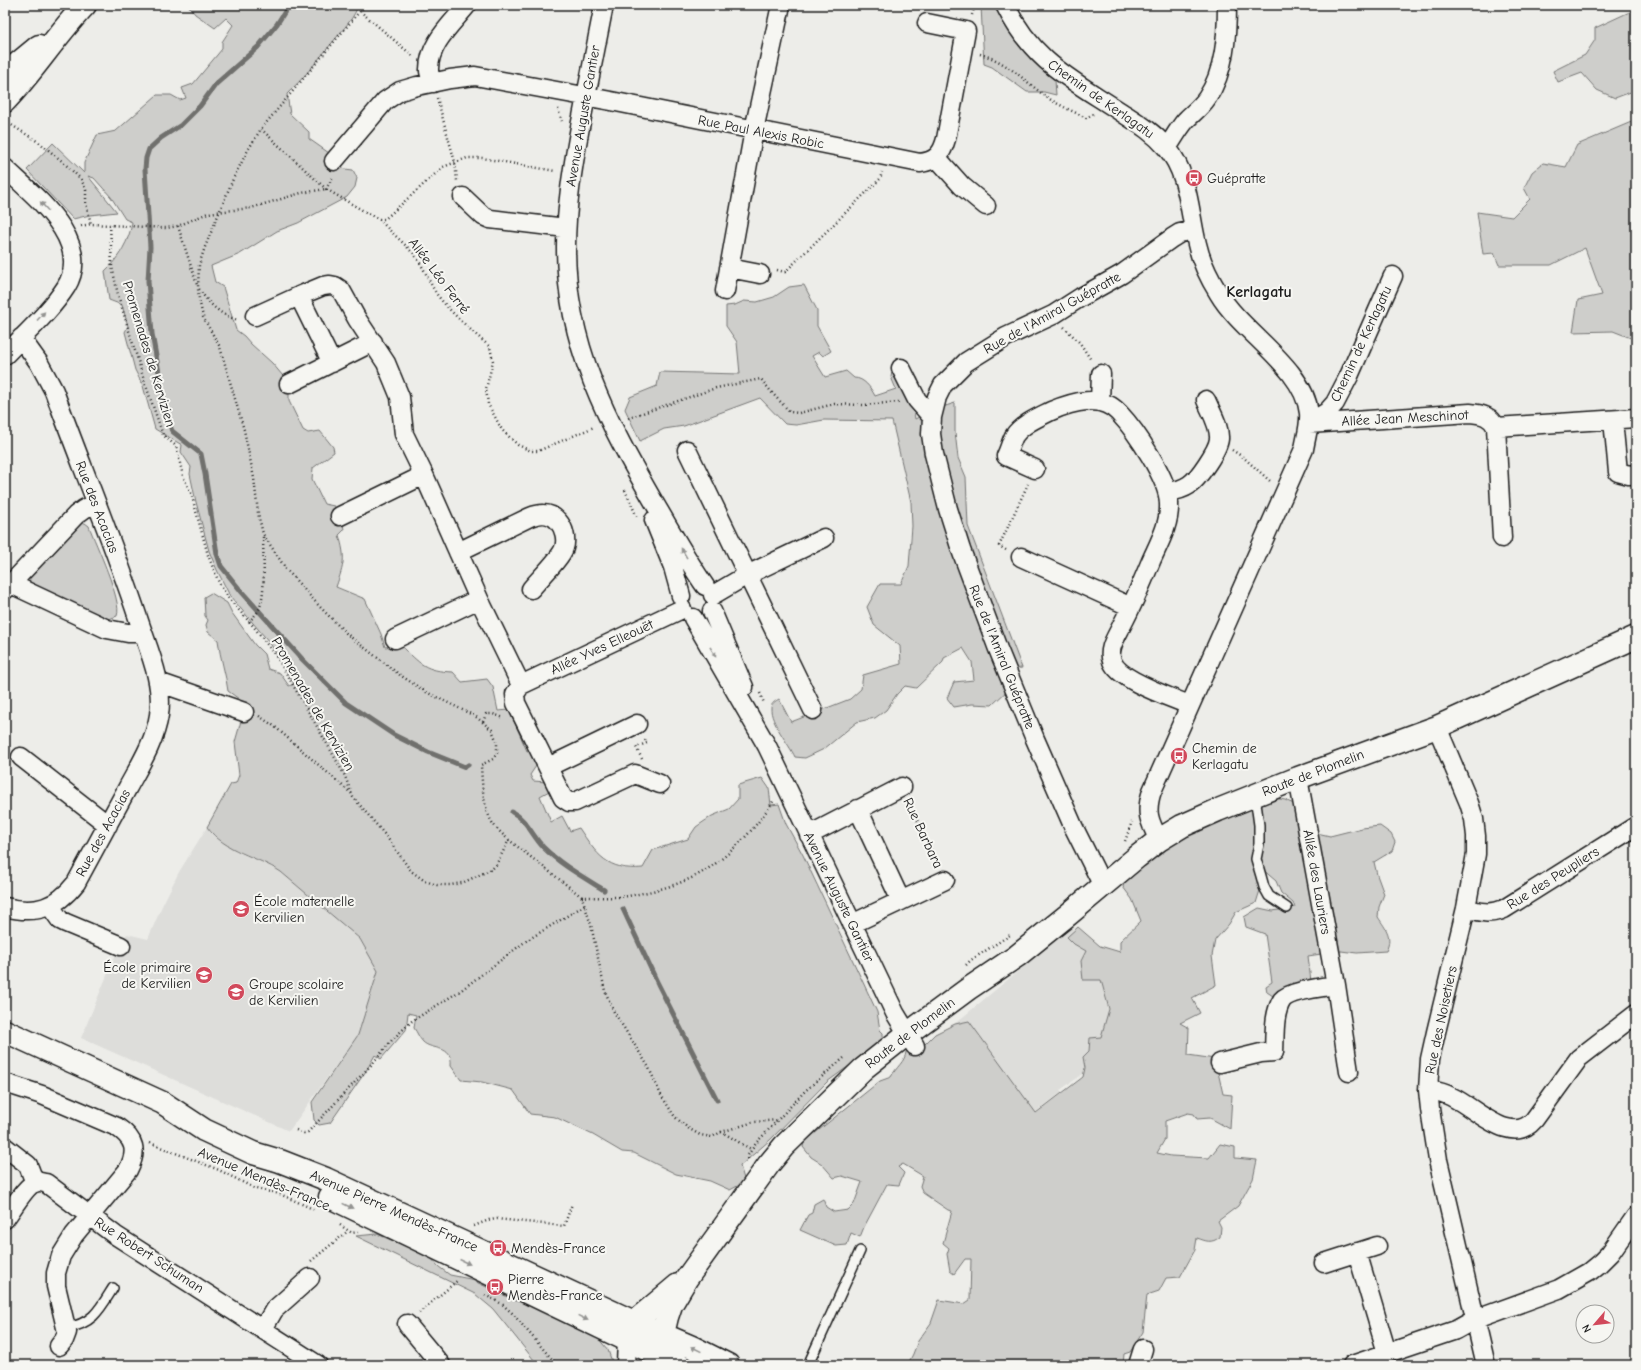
<svg xmlns="http://www.w3.org/2000/svg" width="1641" height="1370" font-family="'Comic Neue',sans-serif">
<style>
.built{fill:#ddddda}
.green{fill:#cececb;stroke:#757574}
.lines{fill:none;stroke-linecap:round;stroke-linejoin:round}
.stream{stroke:#6f6f6d;stroke-width:5}
.service-casing{stroke:#1c1c1c;stroke-width:12}
.minor-casing{stroke:#1c1c1c;stroke-width:21}
.tertiary-casing{stroke:#1c1c1c;stroke-width:25}
.path{stroke:#1c1c1c;stroke-width:2.5;stroke-dasharray:1 3;stroke-linecap:butt}
.service{stroke:#f6f6f2;stroke-width:9}
.minor{stroke:#f6f6f2;stroke-width:18}
.tertiary{stroke:#f6f6f2;stroke-width:22}
.oneway{fill:#949492}
.labels{text-anchor:middle;dominant-baseline:central;stroke-width:4;stroke-linejoin:round;paint-order:stroke}
.street-label{font-size:14px;fill:#1c1c1c;stroke:#f6f6f2}
.poi-label{font-size:14px;fill:#1c1c1c;stroke:#f6f6f2;text-anchor:start}
.quarter-label{font-size:16px;font-weight:bold;fill:#1c1c1c;stroke:#f6f6f2}
</style>
<rect width="100%" height="100%" fill="#edede9"/>
<filter id="ink" filterUnits="userSpaceOnUse"><feTurbulence type="fractalNoise" baseFrequency=".025" numOctaves="2"/><feDisplacementMap in="SourceGraphic" scale="8" xChannelSelector="R" yChannelSelector="G"/><feConvolveMatrix kernelMatrix="1 2 1 2 8 2 1 2 1" color-interpolation-filters="sRGB"/></filter>
<g filter="url(#ink)">
<path class="built" d="M 207,827 L 213,835 L 240,853 L 269,864 L 281,872 L 360,939 L 378,971 L 358,1035 L 289,1131 L 81,1038 L 118,949 L 127,934 L 148,939 L 162,906 L 179,872 Z
M 1071,927 L 1094,949 L 1109,1013 L 1095,1080 L 1083,1074 L 1060,1090 L 1062,1092 L 1021,1123 L 952,1026 Z"/>
<path class="green" d="M 188,5 L 358,5 C 355,17 344,28 336,38 C 320,57 305,77 287,94 L 290,114 L 309,132 L 309,139 L 329,153 L 340,156 L 338,163 L 345,169 L 353,170 L 357,178 L 355,187 L 347,197 L 298,223 L 277,231 L 240,254 L 211,266 L 215,282 L 223,287 L 236,330 L 244,336 L 251,344 L 272,363 L 283,376 L 289,390 L 289,401 L 303,430 L 308,433 L 320,431 L 333,447 L 334,452 L 313,468 L 312,479 L 324,504 L 334,506 L 343,523 L 344,530 L 339,535 C 346,559 344,564 336,587 L 365,599 L 381,634 L 385,647 L 401,645 C 420,664 425,671 453,672 L 462,682 L 487,679 L 493,687 L 498,711 L 509,710 L 527,751 L 532,750 L 538,763 L 530,775 L 533,781 L 547,782 L 551,790 L 540,796 L 551,822 L 562,816 L 570,831 L 579,828 C 597,855 607,871 643,868 L 653,850 L 688,839 L 696,827 L 712,816 L 729,809 L 738,799 L 738,785 L 762,778 L 769,788 L 771,805 L 779,804 L 786,824 L 803,855 L 877,1012 L 880,1030 L 883,1033 L 883,1041 L 827,1082 L 770,1140 L 740,1166 L 745,1182 L 730,1190 L 710,1181 L 676,1174 L 634,1153 L 622,1152 L 593,1135 L 555,1117 L 530,1114 L 513,1090 L 482,1082 L 461,1080 L 451,1066 C 453,1044 432,1051 423,1042 C 419,1038 417,1032 414,1028 L 416,1015 L 408,1013 L 406,1030 L 381,1059 L 375,1055 L 366,1071 L 330,1123 L 319,1125 L 314,1120 L 312,1102 L 358,1035 L 378,971 L 360,939 L 281,872 C 257,856 225,852 207,827 L 231,784 L 236,783 L 239,775 L 235,742 L 244,710 L 239,699 L 228,691 C 226,674 220,658 218,640 L 208,632 L 206,625 L 208,620 L 205,616 L 204,597 L 211,593 L 227,603 L 232,613 L 255,645 L 264,654 L 268,669 L 280,673 L 289,686 L 294,684 L 270,643 L 230,596 L 217,570 L 209,551 L 196,502 L 190,474 L 191,467 L 181,452 L 182,445 L 155,429 L 143,386 L 135,370 L 125,332 L 128,326 L 122,305 L 109,300 L 105,271 C 118,259 130,240 132,222 L 125,219 L 111,197 L 94,178 L 88,176 L 117,212 L 90,215 L 73,219 L 27,170 L 53,143 L 84,173 L 84,163 L 97,135 L 116,131 L 157,95 L 171,95 L 180,100 L 186,98 L 182,88 L 193,84 L 222,49 L 222,42 L 233,25 L 226,18 L 215,28 L 195,14 Z
M 978,5 L 999,5 L 1041,63 L 1055,80 L 1056,95 L 1044,92 L 1027,92 L 992,67 L 984,64 L 981,6 Z
M 1636,9 L 1636,90 L 1615,98 L 1597,90 L 1582,73 L 1558,82 L 1553,71 L 1585,55 L 1595,40 L 1595,28 Z
M 1636,120 L 1636,340 L 1613,331 L 1573,332 L 1578,300 L 1602,295 L 1585,248 L 1551,265 L 1499,265 L 1494,253 L 1483,254 L 1477,212 L 1512,217 L 1530,199 L 1524,188 L 1532,172 L 1543,163 L 1566,167 L 1577,145 Z
M 804,285 L 817,310 L 817,326 L 831,351 L 823,356 L 819,352 L 812,356 L 825,377 L 846,371 L 854,378 C 864,378 871,388 875,396 L 896,389 L 891,377 L 892,372 L 908,365 L 918,379 L 911,394 L 915,419 L 933,410 L 955,403 L 955,432 L 958,458 L 966,477 L 968,526 L 1022,668 L 1001,670 L 1009,689 L 992,705 L 972,704 L 954,707 L 947,698 L 954,682 L 974,680 L 972,662 L 963,648 L 944,658 L 943,662 L 916,688 L 905,686 L 897,694 L 886,710 L 875,718 L 857,722 L 824,749 L 805,758 L 795,757 C 789,744 770,722 771,708 C 771,703 776,701 779,699 L 791,722 L 850,699 L 861,689 L 863,675 L 901,664 L 900,646 L 874,625 L 867,607 L 880,584 L 901,584 L 909,566 L 912,526 L 911,502 L 892,421 L 824,420 L 796,425 L 785,424 L 760,398 L 684,426 L 664,429 L 640,441 L 625,409 L 630,397 L 657,386 L 660,372 L 740,374 L 737,342 L 726,326 L 726,306 L 735,305 L 744,301 L 757,302 L 774,297 L 789,287 Z
M 81,523 L 85,523 L 89,526 C 95,543 123,601 117,616 L 109,619 L 103,618 L 31,584 L 29,577 L 30,573 Z
M 1265,796 L 1285,800 L 1298,806 L 1317,833 L 1330,836 L 1362,828 L 1380,826 L 1391,834 L 1395,842 L 1392,851 L 1374,862 L 1377,875 L 1384,894 L 1379,907 L 1378,917 C 1386,929 1393,937 1386,951 L 1357,953 L 1341,951 L 1308,956 L 1311,982 L 1276,998 L 1267,992 L 1266,986 L 1272,982 L 1265,934 L 1246,927 L 1244,917 L 1259,908 L 1273,911 L 1295,907 L 1293,903 L 1281,893 L 1276,881 L 1262,869 L 1261,887 L 1256,903 L 1236,912 L 1229,924 L 1215,940 L 1212,956 L 1216,985 L 1192,998 L 1200,1013 L 1180,1023 L 1189,1028 L 1188,1055 L 1215,1059 L 1223,1094 L 1232,1095 L 1230,1129 L 1210,1118 L 1197,1119 L 1194,1114 L 1188,1113 L 1165,1121 L 1165,1139 L 1157,1153 L 1171,1156 L 1209,1158 L 1220,1144 L 1235,1147 L 1235,1158 L 1257,1160 L 1253,1179 L 1238,1206 L 1218,1221 L 1221,1227 L 1220,1237 C 1211,1244 1206,1241 1197,1238 L 1195,1250 L 1180,1277 L 1166,1278 L 1159,1291 L 1147,1295 L 1143,1332 L 1130,1352 L 1124,1354 L 1123,1365 L 903,1365 L 909,1362 L 913,1354 L 918,1341 L 931,1323 L 939,1300 L 964,1304 L 970,1300 L 971,1259 L 965,1259 L 954,1274 L 950,1271 L 947,1254 L 949,1248 L 943,1243 L 952,1211 L 948,1210 L 923,1193 L 920,1186 L 923,1176 L 903,1164 L 898,1167 L 904,1173 L 899,1185 L 887,1184 L 864,1227 L 860,1237 L 851,1233 L 847,1245 L 836,1246 L 800,1230 L 808,1215 L 812,1213 L 814,1204 L 823,1199 L 826,1207 L 834,1212 L 848,1210 L 854,1204 L 862,1182 L 842,1176 L 834,1178 L 822,1164 L 811,1157 L 803,1147 L 804,1142 L 880,1081 L 891,1077 C 896,1067 905,1062 906,1052 L 921,1048 L 935,1034 L 955,1024 L 969,1021 L 1036,1113 L 1083,1077 L 1085,1068 L 1083,1057 L 1089,1051 L 1090,1038 L 1101,1037 L 1109,1009 L 1101,980 L 1083,980 L 1081,961 L 1086,951 L 1074,944 L 1067,937 L 1078,927 L 1100,946 L 1120,952 L 1120,941 L 1141,921 L 1132,899 L 1123,887 L 1126,878 L 1156,851 Z
M 377,1234 L 429,1256 L 439,1267 L 450,1275 L 470,1279 L 516,1301 L 521,1300 L 597,1337 L 608,1350 L 613,1365 L 538,1365 L 493,1309 L 475,1294 L 356,1236 Z"/>
<g class="lines">
<path class="stream" d="M 289,5 L 277,24 L 258,47 L 216,84 L 200,106 L 181,125 L 161,138 L 149,149 L 146,158 L 145,169 L 150,247 L 148,281 L 152,334 L 167,417 L 172,431 L 201,454 L 205,474 L 217,554 L 221,566 L 241,591 L 303,660 L 346,703 L 394,735 L 428,752 L 465,767 L 468,765
M 512,812 C 526,819 532,835 543,847 C 561,865 583,877 604,890
M 623,909 L 658,984 L 717,1100"/>
<defs>
<path id="service" d="M 1255,796 L 1259,825 L 1259,844 L 1256,859 L 1261,876 L 1264,887 L 1269,896 L 1287,908
M 66,1328 C 93,1324 100,1309 113,1288
M 808,1365 L 860,1251"/>
<path id="minor" d="M 604,5 C 596,46 588,86 580,127 C 573,166 566,206 566,247 C 566,345 607,421 655,504 C 671,531 687,560 705,586
M 1005,5 C 1033,62 1071,79 1121,112 C 1138,123 1153,132 1166,147 C 1189,173 1189,212 1197,244 C 1201,262 1209,278 1219,294 C 1242,333 1304,367 1309,413 C 1310,425 1306,437 1304,449 L 1152,791 C 1145,812 1149,821 1159,840
M 433,83 C 432,79 429,74 429,71 C 428,44 452,24 467,5
M 1167,148 C 1173,139 1179,128 1186,120 C 1194,112 1201,107 1207,98 C 1225,71 1227,36 1227,5
M 937,158 L 962,186 L 986,206
M 334,161 L 385,101 L 400,91 L 417,86 L 450,79 L 475,76 L 611,101 L 920,163 C 936,161 942,154 946,139 L 966,31 L 927,23
M 5,168 C 34,196 94,241 66,287 C 50,312 25,334 5,355
M 463,197 L 483,216 L 490,219 L 566,228
M 729,268 L 760,274
M 725,291 L 754,130 L 781,5
M 255,316 L 299,296
M 332,363 L 299,296 L 323,286 L 330,285 L 335,286 L 341,290 L 357,319 L 386,363 L 400,397 L 404,434 L 424,475 L 479,599 L 521,685 L 515,694 L 516,703 L 563,798 L 569,802 L 575,802 L 635,774 L 660,784
M 901,368 L 917,400 L 932,417
M 289,384 L 373,342
M 1100,402 L 1101,374
M 1613,420 L 1618,472 L 1629,475 L 1636,474
M 1309,423 L 1327,412 L 1335,403 L 1349,376 L 1393,276
M 1309,424 L 1470,413 C 1482,414 1491,416 1496,427 L 1636,418
M 1496,427 L 1502,538
M 687,450 L 813,710
M 1035,469 L 1006,456 C 1009,450 1011,442 1014,436 C 1022,424 1039,417 1051,411 C 1072,402 1101,393 1119,413 C 1136,431 1169,480 1169,504 C 1170,524 1159,543 1151,561 C 1142,583 1133,604 1122,625 C 1117,636 1107,649 1112,661 C 1118,680 1170,697 1189,705
M 1168,492 C 1175,491 1183,489 1189,485 C 1198,479 1218,450 1219,439 C 1220,426 1211,412 1206,400
M 340,516 L 424,475
M 654,520 L 673,567 L 681,596
M 458,552 L 530,517 C 540,513 550,512 558,521 C 564,528 567,539 564,548 C 561,558 538,580 531,589
M 1021,557 L 1131,607
M 11,584 L 107,629 L 128,633 L 143,633
M 5,590 L 76,515 L 84,509 L 96,503
M 713,595 L 747,575 L 824,538
M 712,611 L 744,687
M 693,618 L 767,746 L 895,1013 L 915,1046
M 395,639 L 479,599
M 158,682 L 244,712
M 521,685 L 682,609
M 1437,727 L 1469,803 L 1474,819 L 1476,836 L 1476,854 L 1466,908 L 1436,1032 L 1430,1059 L 1428,1090 L 1430,1109 L 1438,1160 L 1486,1365
M 21,757 L 108,825
M 548,767 L 637,724
M 1298,778 L 1336,985 L 1349,1072
M 858,809 L 901,901
M 809,835 L 902,787
M 1105,885 L 1099,878 L 1074,828 L 1035,739 L 998,649 L 961,550 L 948,509 L 934,454 L 931,434 L 932,417 L 937,397 L 943,385 L 966,362 L 1006,337 L 1053,315 L 1081,297 L 1122,274 L 1172,238 L 1180,233 L 1194,230
M 50,906 L 60,920 L 66,923 L 121,946
M 5,907 C 36,915 56,908 76,883 C 93,851 111,819 128,787 C 140,765 155,741 159,715 C 164,682 148,649 138,618 C 113,542 82,467 54,391 L 39,363 L 21,338
M 1466,908 C 1479,912 1491,915 1504,909 L 1636,826
M 852,924 L 945,880
M 1220,1063 L 1261,1053 L 1274,1052 C 1275,1036 1273,1014 1282,1000 C 1289,991 1324,987 1336,985
M 5,1083 L 42,1095 L 117,1127 C 135,1139 138,1151 128,1170 L 74,1235 L 61,1256 L 56,1273 L 56,1286 L 67,1332 L 64,1340 L 59,1346
M 1428,1090 C 1436,1091 1445,1093 1452,1097 C 1476,1108 1511,1147 1534,1120 L 1579,1058 L 1636,1014
M 5,1147 L 28,1165 L 35,1183
M 5,1219 C 12,1210 26,1185 36,1182 C 40,1181 43,1183 46,1183 L 115,1235 L 318,1365
M 1357,1252 L 1387,1353
M 1324,1263 L 1377,1246
M 407,1324 L 441,1365
M 263,1329 L 274,1310 L 310,1278
M 626,1365 L 627,1339
M 1138,1365 L 1143,1349
M 1352,1365 L 1456,1330 L 1474,1320 L 1559,1289 L 1589,1272 L 1600,1263 L 1610,1253 L 1636,1216"/>
<path id="tertiary" d="M 5,74 L 39,46
M 5,101 C 34,71 56,35 85,5
M 5,1031 L 163,1103 L 204,1130 L 253,1153 L 280,1161 L 326,1179 L 634,1322 L 692,1347 L 728,1365
M 330,1197 L 679,1365
M 629,1333 L 634,1322 L 678,1285
M 656,1353 L 663,1334 L 667,1317 L 671,1305 L 687,1278 L 769,1164 L 784,1146 L 863,1069 L 907,1034 L 968,989 L 1017,956 L 1069,914 L 1137,857 L 1159,840 L 1182,826 L 1218,810 L 1298,778 L 1437,727 L 1636,637"/>
</defs>
<use href="#service" class="service-casing"/>
<use href="#minor" class="minor-casing"/>
<use href="#tertiary" class="tertiary-casing"/>
<path class="path" d="M 365,5 L 261,129 L 248,150 L 233,179 L 205,247 L 199,265 L 198,288 L 199,299 L 203,317 L 220,347 L 244,430 L 254,478 L 258,513 L 263,534 L 286,569 L 320,607 L 348,635 L 400,675 L 426,692 L 475,716 L 492,730 L 497,742 L 497,753 L 493,759 L 481,765 C 482,784 483,808 493,824 C 498,830 503,835 509,840 L 582,897 L 591,925 L 605,991 L 614,1012 L 648,1066 L 661,1095 L 675,1117 L 688,1128 L 700,1135 L 712,1137 L 721,1132 L 754,1122 L 779,1120
M 955,5 L 956,12
M 360,11 L 414,57
M 972,15 L 974,8 L 981,5
M 980,54 C 1006,61 1024,80 1045,96 C 1058,105 1073,111 1086,118 L 1093,114
M 437,98 L 455,162 L 457,181
M 558,109 L 562,121
M 5,121 L 40,143 L 63,162 L 81,179 L 86,190 L 86,203 L 91,224
M 261,129 L 326,189 L 333,177
M 379,219 C 390,232 405,243 415,256 C 425,268 429,283 438,296 C 453,315 472,331 490,347 L 493,361 L 486,389 L 488,404 L 502,430 L 518,445 L 531,451 L 538,451 L 594,427
M 110,225 L 112,266 L 118,295 L 144,380 L 163,435 L 176,446 L 183,476 L 191,493 L 208,555 L 219,583 L 229,599 L 254,627 L 278,659 L 330,749 L 344,774 L 353,797 L 386,836 L 411,871 L 425,881 L 437,885 L 451,885 L 462,883 L 492,869 L 496,865 L 509,840
M 81,226 L 91,224 L 166,228 L 178,226 L 208,213 L 251,208 L 301,193 L 326,189 L 374,217 L 379,219 L 385,219 L 443,167 L 467,158 L 482,158 L 555,171
M 178,226 L 197,285
M 777,270 L 785,272 L 880,179 L 882,172
M 199,289 C 209,304 220,315 238,320
M 1064,327 L 1080,343 L 1091,360
M 628,418 L 716,388 L 761,379 L 773,394 L 790,412 L 799,413 L 834,404 L 863,405 L 899,402
M 1232,450 L 1243,457 L 1270,481
M 625,490 L 637,517
M 1006,550 L 999,546 L 1028,484
M 249,622 C 253,617 258,613 260,607 C 266,588 263,555 263,534
M 760,693 L 764,703
M 259,716 L 274,726 L 352,794
M 483,722 L 486,714 L 493,714 L 504,718
M 642,759 L 636,747 L 647,743 L 644,738
M 909,802 L 938,865
M 1125,841 L 1132,822
M 582,897 C 597,897 614,898 628,896 C 655,891 686,884 709,868 C 735,851 758,825 774,800
M 966,965 L 971,960 L 1010,935
M 296,1130 L 304,1133 L 308,1132 L 373,1063 L 392,1040 L 412,1021 L 460,991 L 526,941 L 585,905
M 721,1132 C 729,1135 748,1149 752,1149
M 150,1143 L 219,1170 L 256,1189 L 280,1194 L 315,1210
M 748,1159 L 748,1155 L 757,1142 L 805,1091 L 844,1058
M 340,1225 L 352,1233 L 358,1232
M 474,1226 L 489,1220 L 497,1219 L 564,1226 L 572,1204
M 311,1261 L 348,1231
M 485,1295 L 502,1304 L 512,1313 L 557,1365
M 419,1313 L 458,1280"/>
<use href="#service" class="service"/>
<use href="#minor" class="minor"/>
<use href="#tertiary" class="tertiary"/>
</g>
<defs><path id="oneway-solid" d="M-6-.8H1V-3.2L6.5 0L1 3.2V.8H-6Z"/></defs>
<g class="oneway">
<use href="#oneway-solid" transform="translate(44 206) rotate(-132)"/>
<use href="#oneway-solid" transform="translate(41 316) rotate(-48)"/>
<use href="#oneway-solid" transform="translate(684 553) rotate(-120)"/>
<use href="#oneway-solid" transform="translate(713 652) rotate(60)"/>
<use href="#oneway-solid" transform="translate(348 1206) rotate(26)"/>
<use href="#oneway-solid" transform="translate(465 1262) rotate(25)"/>
<use href="#oneway-solid" transform="translate(583 1318) rotate(26)"/>
<use href="#oneway-solid" transform="translate(696 1349) rotate(-154)"/>
</g>
</g>
<defs>
<symbol id="bus-disc" viewBox="-11 -11 22 22"><circle r="9.5" fill="#d1495b" stroke="#f6f6f2"/><path d="M-5-6H5V4H4V6H2V4H-2V6H-4V4H-5ZM-3.5-4V0h7V-4ZM-3.5 1.2v1.5H-2V1.2ZM2 1.2v1.5H3.5V1.2Z" fill="#fff"/></symbol>
<symbol id="school-disc" viewBox="-11 -11 22 22"><circle r="9.5" fill="#d1495b" stroke="#f6f6f2"/><path d="M0-5L7-2L0 1L-7-2ZM-4 1L0 2.5L4 1V4Q0 6-4 4Z" fill="#fff"/></symbol>
</defs>
<g fill-rule="evenodd">
<use href="#bus-disc" x="1184" y="168" width="20" height="20"/>
<use href="#bus-disc" x="1169" y="746" width="20" height="20"/>
<use href="#school-disc" x="231" y="899" width="20" height="20"/>
<use href="#school-disc" x="194" y="965" width="20" height="20"/>
<use href="#school-disc" x="226" y="982" width="20" height="20"/>
<use href="#bus-disc" x="488" y="1238" width="20" height="20"/>
<use href="#bus-disc" x="485" y="1277" width="20" height="20"/>
</g>
<g class="labels">
<g class="street-label">
<text transform="translate(1101 99) rotate(35)">Chemin de Kerlagatu</text>
<text transform="translate(583 116) rotate(-80)">Avenue Auguste Gantier</text>
<text transform="translate(761 132) rotate(11)">Rue Paul Alexis Robic</text>
<text transform="translate(439 276) rotate(53)">Allée Léo Ferré</text>
<text transform="translate(1052 313) rotate(-29)">Rue de l'Amiral Guépratte</text>
<text transform="translate(1361 344) rotate(-65)">Chemin de Kerlagatu</text>
<text transform="translate(149 354) rotate(73)">Promenades de Kervizien</text>
<text transform="translate(1405 418) rotate(-3)">Allée Jean Meschinot</text>
<text transform="translate(97 507) rotate(69)">Rue des Acacias</text>
<text transform="translate(602 647) rotate(-25)">Allée Yves Elleouët</text>
<text transform="translate(1002 657) rotate(68)">Rue de l'Amiral Guépratte</text>
<text transform="translate(313 704) rotate(60)">Promenades de Kervizien</text>
<text transform="translate(1313 773) rotate(-21)">Route de Plomelin</text>
<text transform="translate(103 833) rotate(-61)">Rue des Acacias</text>
<text transform="translate(923 833) rotate(65)">Rue Barbara</text>
<text transform="translate(1553 878) rotate(-32)">Rue des Peupliers</text>
<text transform="translate(1317 882) rotate(80)">Allée des Lauriers</text>
<text transform="translate(839 897) rotate(64)">Avenue Auguste Gantier</text>
<text transform="translate(1441 1020) rotate(-78)">Rue des Noisetiers</text>
<text transform="translate(910 1033) rotate(-37)">Route de Plomelin</text>
<text transform="translate(264 1179) rotate(23)">Avenue Mendès-France</text>
<text transform="translate(394 1211) rotate(24)">Avenue Pierre Mendès-France</text>
<text transform="translate(149 1255) rotate(33)">Rue Robert Schuman</text>
</g>
<g class="poi-label">
<text x="1207" y="178">Guépratte</text>
<text x="1192" y="748">Chemin de<tspan x="1192" dy="16">Kerlagatu</tspan></text>
<text x="254" y="901">École maternelle<tspan x="254" dy="16">Kervilien</tspan></text>
<text x="191" y="967" text-anchor="end">École primaire<tspan x="191" dy="16">de Kervilien</tspan></text>
<text x="249" y="984">Groupe scolaire<tspan x="249" dy="16">de Kervilien</tspan></text>
<text x="511" y="1248">Mendès-France</text>
<text x="508" y="1279">Pierre<tspan x="508" dy="16">Mendès-France</tspan></text>
</g>
<g class="quarter-label">
<text x="1259" y="292">Kerlagatu</text>
</g>
</g>
<rect width="1641" height="1370" fill="none" stroke="#f6f6f2" stroke-width="20"/>
<rect x="10" y="10" width="1621" height="1350" fill="none" stroke="#1c1c1c" stroke-width="1.5" filter="url(#ink)"/>
<g transform="translate(1595 1324) rotate(242)"><circle r="19" fill="#f6f6f2" stroke="#9f9f9c"/>
<path d="M0-3L7 15L0 10L-7 15Z" fill="#d1495b"/>
<text y="-6" font-size="11" font-weight="bold" text-anchor="middle" fill="#1c1c1c">N</text>
</g>
</svg>
